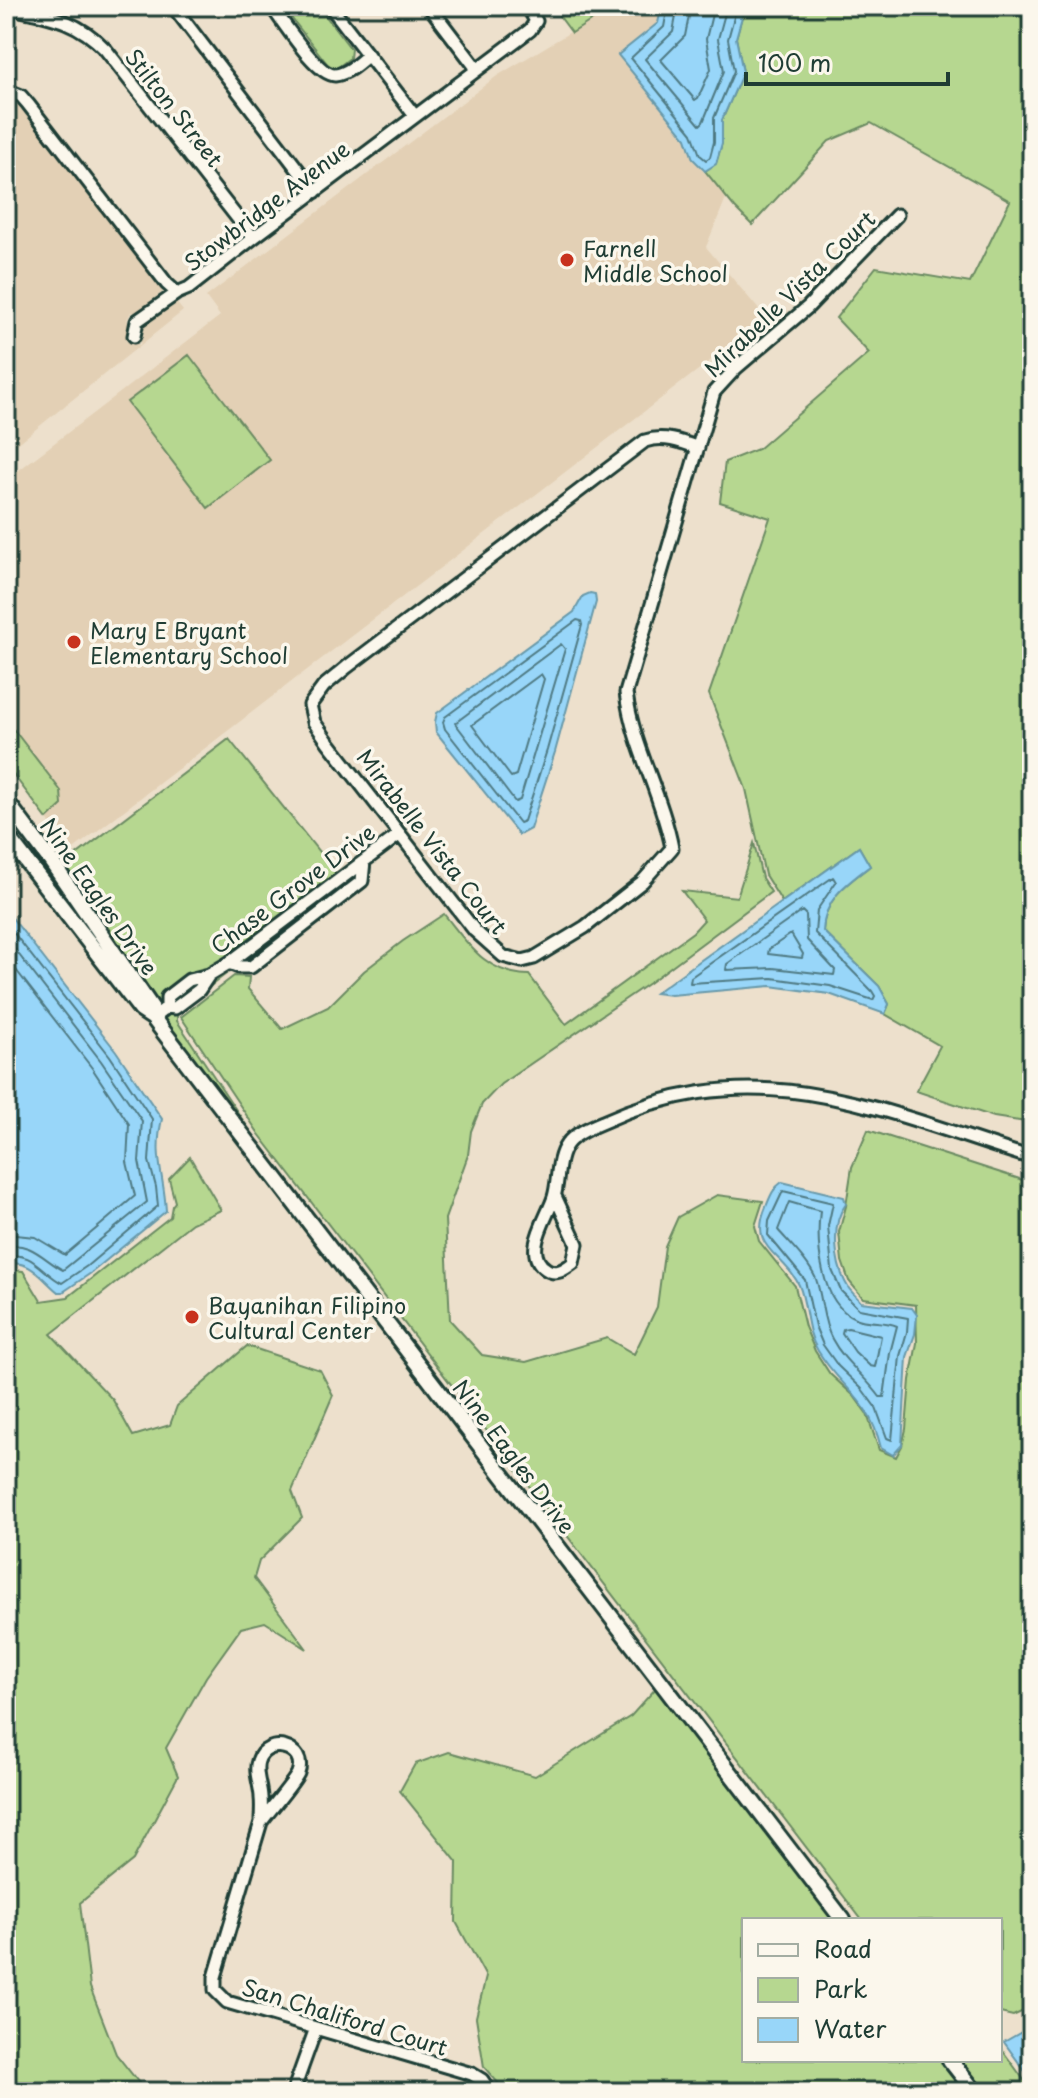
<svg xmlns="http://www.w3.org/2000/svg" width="1038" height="2098" font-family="'Playpen Sans',sans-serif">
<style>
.built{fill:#e3d0b5}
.green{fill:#b6d790;stroke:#6a8a62;stroke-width:2}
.water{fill:#98d6f9;stroke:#6899aa;stroke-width:2}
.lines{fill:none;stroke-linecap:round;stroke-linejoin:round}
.shore{stroke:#4f7a83;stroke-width:2}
.minor-casing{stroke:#1f3d34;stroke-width:17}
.tertiary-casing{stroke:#1f3d34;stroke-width:20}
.minor{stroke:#fbf7ec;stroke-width:11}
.tertiary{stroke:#fbf7ec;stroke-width:14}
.poi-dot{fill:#c8321e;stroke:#fbf7ec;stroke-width:3}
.labels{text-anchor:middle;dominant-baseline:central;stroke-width:7;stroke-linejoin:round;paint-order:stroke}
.street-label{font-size:22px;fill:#1f3d34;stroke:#fbf7ec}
.poi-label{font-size:22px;fill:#1f3d34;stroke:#fbf7ec;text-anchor:start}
</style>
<rect width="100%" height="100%" fill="#ede0cc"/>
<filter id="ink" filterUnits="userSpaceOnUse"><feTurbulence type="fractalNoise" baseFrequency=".0125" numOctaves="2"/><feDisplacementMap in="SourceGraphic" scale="16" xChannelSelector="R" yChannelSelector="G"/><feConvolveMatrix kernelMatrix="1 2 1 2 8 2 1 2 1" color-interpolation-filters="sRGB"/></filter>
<g filter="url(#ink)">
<path class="built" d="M 614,6 L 658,6 L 661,10 L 658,23 L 619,55 L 686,138 L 693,159 L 726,198 L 706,247 L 766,318 L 71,851 L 6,766 L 6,480 L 220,316 L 206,297 L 497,76 Z
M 6,98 L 21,106 L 164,291 L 135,313 L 131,312 L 127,320 L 129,323 L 126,341 L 140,345 L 144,325 L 176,302 L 183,311 L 6,453 Z"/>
<path class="green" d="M 282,6 L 318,6 L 351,49 L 350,58 L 337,68 L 329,66 Z
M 552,6 L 614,6 L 572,33 Z
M 745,6 L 1032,6 L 1032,1123 L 994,1117 L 916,1091 L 940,1046 L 885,1014 L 889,1004 L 879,986 L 823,931 C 824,899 846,884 870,866 L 859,847 L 782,902 L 765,875 L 746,789 L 709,694 L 770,518 L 720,502 L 725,462 L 758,449 L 869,353 L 836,318 L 876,267 L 970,283 L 1010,201 L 871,123 L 829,141 L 752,225 L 735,208 L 705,171 L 716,163 L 722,143 L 722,120 L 743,72 L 736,38 Z
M 189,355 L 270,460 L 208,508 L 127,402 Z
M 14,730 L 61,791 L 62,805 L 47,819 L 6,765 L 6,736 Z
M 229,739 L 339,877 L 222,959 L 231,970 L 177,1012 L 177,1021 L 254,1137 L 577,1558 L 572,1556 L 161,1019 L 53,852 L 64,852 L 69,857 L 75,856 Z
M 754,843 L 762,878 L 771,892 L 649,983 L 501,1084 L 482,1104 L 471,1131 L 468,1155 L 445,1219 L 450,1320 L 482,1355 L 526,1362 L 607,1338 L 634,1354 L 657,1307 L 665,1246 L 678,1217 L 717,1195 L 763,1201 L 755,1226 L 759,1241 L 795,1286 L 805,1327 L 815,1351 L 830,1374 L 854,1396 L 867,1414 L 879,1450 L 896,1457 L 902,1446 L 906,1429 L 910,1380 L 917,1343 L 916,1305 L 863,1298 L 849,1281 L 842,1261 L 839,1232 L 846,1206 L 852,1167 L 868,1130 L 1032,1183 L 1032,1703 L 1025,1714 L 1024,1752 L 1032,1760 L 1032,2007 L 1013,2016 L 1000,2013 L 1000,1920 L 862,1920 L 259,1134 L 181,1017 L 234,976 L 249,977 L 248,989 L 282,1029 L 328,1007 L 364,971 L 403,941 L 444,914 C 468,944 486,974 529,975 L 566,1024 L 693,932 L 704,920 L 682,891 L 737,897 Z
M 190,1157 L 221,1210 L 192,1223 L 51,1334 L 113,1400 L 133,1436 L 170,1425 L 177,1406 L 247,1346 L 320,1370 L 333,1395 L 292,1491 L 302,1518 L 259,1561 L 254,1578 L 307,1649 L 265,1622 L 241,1628 L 206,1677 L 166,1748 L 178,1776 L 133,1860 L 80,1903 L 90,1987 L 116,2054 L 146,2092 L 6,2092 L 6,1272 L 13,1270 L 23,1271 L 41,1301 L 68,1297 L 170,1217 L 172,1206 L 175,1202 L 169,1179 Z
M 656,1688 L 834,1920 L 744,1920 L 744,2060 L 941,2060 L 966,2092 L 506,2092 L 484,2067 L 476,2017 L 486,1977 L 456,1922 L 457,1862 L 400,1791 L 415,1764 L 449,1752 L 535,1776 L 631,1716 Z
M 1000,2047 L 1032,2091 L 1032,2092 L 983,2092 L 959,2060 L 1000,2060 Z"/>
<path class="water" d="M 658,6 L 745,6 L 736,38 L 743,72 L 722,120 L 722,143 L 716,164 L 705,171 L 693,159 L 686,138 L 618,55 L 658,23 L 661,10 Z
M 590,593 L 595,594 L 596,602 L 555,752 L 530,829 L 519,835 L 436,732 L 435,722 L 437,713 L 574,612 L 583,596 Z
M 859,847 L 870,866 C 846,884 824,899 823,931 L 879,986 L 889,1004 L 885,1014 L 829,994 L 771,986 L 671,995 L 655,993 Z
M 6,910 L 116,1051 L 162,1119 C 153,1157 164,1174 166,1211 L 91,1273 L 63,1292 L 58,1292 C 43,1280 28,1257 6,1265 Z
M 782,1182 L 844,1197 L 846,1204 C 830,1224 835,1266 848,1287 C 851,1292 857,1297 861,1302 L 912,1308 L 917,1315 L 915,1334 L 907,1357 L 902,1445 L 893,1455 L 881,1448 C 869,1397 842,1390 818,1351 C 805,1330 808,1307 799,1285 C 783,1252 748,1250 766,1207 C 770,1197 773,1188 782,1182 Z
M 1032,2026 L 1032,2081 L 1004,2042 Z"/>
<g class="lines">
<path class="shore" d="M 668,6 L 664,27 L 631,58 L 692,133 L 700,155 L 706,160 L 710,157 L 714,142 L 714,118 L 734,71 L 728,39 L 737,6
M 678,6 L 673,32 L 645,59 L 700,125 L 703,122 L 724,71 L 718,39 L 727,6
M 691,6 L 685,36 L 661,60 L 695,100 L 698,98 L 711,69 L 706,39 L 714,6
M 577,620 L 581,621 L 582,625 L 547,750 L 524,821 L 519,823 L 445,729 L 443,722 L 445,717 Z
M 561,644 L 565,649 L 520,800 L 515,802 L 455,723 Z
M 541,674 L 544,679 L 516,775 L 511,777 L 472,725 Z
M 833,877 L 836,882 L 817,910 L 815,933 L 872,991 L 875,996 L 873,1000 L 830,986 L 772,978 L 690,983 L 691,977 Z
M 802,911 L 806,915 L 807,940 L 835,970 L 834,975 L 773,968 L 726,970 L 727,964 Z
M 6,923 L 110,1056 L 152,1119 L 149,1161 L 156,1187 L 158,1206 L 87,1266 L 62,1283 C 43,1274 31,1249 6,1257
M 791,934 L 803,954 L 802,958 L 768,954 L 769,949 Z
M 6,938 L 101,1061 L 142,1121 L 139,1161 L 147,1202 L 63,1270 C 44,1260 31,1241 6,1246
M 6,957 L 92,1068 L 129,1124 L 127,1162 L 135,1196 L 65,1255 L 35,1237 L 6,1234
M 783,1191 L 833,1203 L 828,1226 L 832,1270 L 841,1291 L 859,1309 L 908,1318 L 907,1332 L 900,1356 L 892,1440 L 887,1438 L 876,1408 L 862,1389 L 838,1366 L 823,1345 L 815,1326 L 805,1280 L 768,1235 L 769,1221 Z
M 789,1202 L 820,1211 C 816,1242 820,1304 855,1318 C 868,1324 885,1320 897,1326 L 890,1353 L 884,1397 L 880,1397 C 865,1376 844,1362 832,1339 C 822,1321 823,1299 816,1279 C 808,1261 791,1245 778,1230 Z
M 848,1328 L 881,1336 L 875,1367 L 870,1366 L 855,1352 L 842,1333 L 843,1329 Z"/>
<defs>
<path id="minor" d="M 173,6 L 315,192
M 271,6 C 283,21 317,76 335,75 C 347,74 359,63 368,55
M 330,6 L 415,116
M 429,6 L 477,69
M 6,7 C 47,16 75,18 106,50 L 253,238
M 6,90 L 21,96 L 28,104 L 167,284 L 177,293 L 189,288 L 253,238 L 530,30 L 536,21 L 527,6
M 134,336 L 137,321 L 177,293
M 698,448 C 681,441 663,435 645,441 L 347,667 L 324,686 L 310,705 L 314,722 L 328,742 L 475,931 L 503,956 L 522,961 L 534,958 L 585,927 L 642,882 L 672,848 C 662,795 633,747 626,693 L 714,392 L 736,368 L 808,307 L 897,215
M 229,963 L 239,967 L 251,967 L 362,881 L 364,861
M 167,1007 L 167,997 L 189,980 L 209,975 L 229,963 L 400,834
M 153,1018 L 167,1007 L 175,1008 L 199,990 L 209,975
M 555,1196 L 577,1244 L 573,1263 C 565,1269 556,1276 546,1269 C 521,1253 548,1217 554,1197 C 559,1181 556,1159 567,1144 C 574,1134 591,1127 603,1122 C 760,1050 880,1111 1032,1158
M 261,1822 C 268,1812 295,1781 298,1773 C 308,1746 266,1736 258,1761 C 254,1772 261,1786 261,1798 C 262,1806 261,1814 261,1822 L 215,1977 L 215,1990 L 227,2002 L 472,2074 L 482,2080 L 490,2092
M 293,2092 L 316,2028"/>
<path id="tertiary" d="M 6,801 L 51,861 L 151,1007 L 153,1018
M 6,835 L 141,1010 L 153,1018 L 843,1920
M 950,2060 L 975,2092"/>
</defs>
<use href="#minor" class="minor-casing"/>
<use href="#tertiary" class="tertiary-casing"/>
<use href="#minor" class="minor"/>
<use href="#tertiary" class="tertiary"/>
</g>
</g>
<g class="poi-dot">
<circle cx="567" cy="260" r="8"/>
<circle cx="74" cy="642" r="8"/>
<circle cx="192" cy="1317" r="8"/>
</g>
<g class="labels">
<g class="street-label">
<text transform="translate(175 107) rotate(52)">Stilton Street</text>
<text transform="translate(266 205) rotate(-37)">Stowbridge Avenue</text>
<text transform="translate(789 293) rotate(-44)">Mirabelle Vista Court</text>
<text transform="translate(433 841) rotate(52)">Mirabelle Vista Court</text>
<text transform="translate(292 888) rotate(-37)">Chase Grove Drive</text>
<text transform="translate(100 896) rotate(55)">Nine Eagles Drive</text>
<text transform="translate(515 1456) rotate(53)">Nine Eagles Drive</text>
<text transform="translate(345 2016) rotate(17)">San Chaliford Court</text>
</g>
<g class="poi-label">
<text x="583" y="247">Farnell<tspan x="583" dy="25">Middle School</tspan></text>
<text x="90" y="629">Mary E Bryant<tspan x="90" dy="25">Elementary School</tspan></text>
<text x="208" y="1304">Bayanihan Filipino<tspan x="208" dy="25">Cultural Center</tspan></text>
</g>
</g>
<rect width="1038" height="2098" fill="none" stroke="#fbf7ec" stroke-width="32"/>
<rect x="16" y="16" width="1006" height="2066" fill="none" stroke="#1f3d34" stroke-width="3" filter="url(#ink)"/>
<rect x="742" y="1918" width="260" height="144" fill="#fbf7ec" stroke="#a3ada2" stroke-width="2"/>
<rect x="758" y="1944" width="40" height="12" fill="#fbf7ec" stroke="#a3ada2" stroke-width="2"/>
<text x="814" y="1958" font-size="24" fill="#1f3d34">Road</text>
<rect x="758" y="1978" width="40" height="24" fill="#b6d790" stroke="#a3ada2" stroke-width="2"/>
<text x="814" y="1998" font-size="24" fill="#1f3d34">Park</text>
<rect x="758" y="2018" width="40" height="24" fill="#98d6f9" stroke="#a3ada2" stroke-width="2"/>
<text x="814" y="2038" font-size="24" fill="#1f3d34">Water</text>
<path d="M746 72v12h202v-12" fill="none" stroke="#1f3d34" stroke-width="4"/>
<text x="758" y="72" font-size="24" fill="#1f3d34" stroke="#fbf7ec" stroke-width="6" paint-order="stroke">100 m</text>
</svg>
